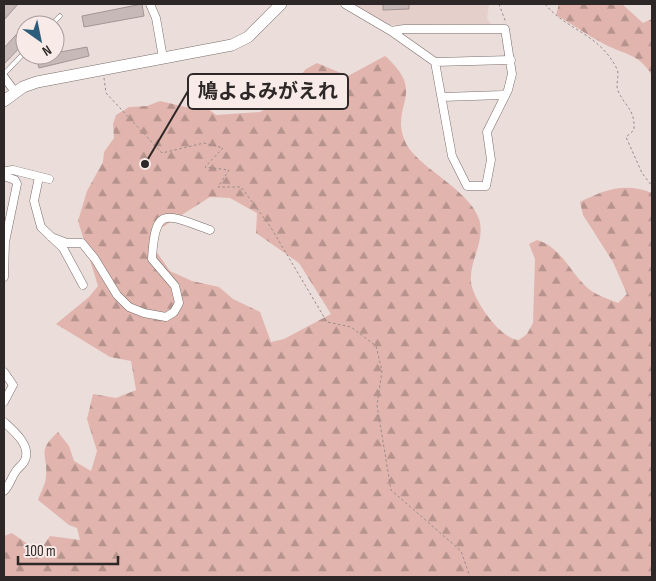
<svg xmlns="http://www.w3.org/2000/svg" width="656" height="581" font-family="'Sofia Sans Condensed','Noto Sans JP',sans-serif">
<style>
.built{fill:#e5cfcb}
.forest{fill:url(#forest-firs);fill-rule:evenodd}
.building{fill:#c7b9b7;stroke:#a29593}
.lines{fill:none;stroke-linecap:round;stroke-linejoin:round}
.lane-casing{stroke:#7a6e6c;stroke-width:5}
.street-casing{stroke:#7a6e6c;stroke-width:9}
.secondary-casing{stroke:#7a6e6c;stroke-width:12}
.path{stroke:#968c8a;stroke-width:1;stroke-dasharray:2.5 2.5;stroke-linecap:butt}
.lane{stroke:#fff;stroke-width:4}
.street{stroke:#fff;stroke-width:8}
.secondary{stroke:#fff;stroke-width:11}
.leader{fill:none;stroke:#2d2827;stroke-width:2}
.callout-dot{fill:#2d2827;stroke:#f8eae7;stroke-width:2}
.callout{fill:#f8eae7;stroke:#2d2827;stroke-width:2}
.callout-label{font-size:20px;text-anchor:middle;font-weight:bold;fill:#2d2827}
</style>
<defs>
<pattern id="forest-firs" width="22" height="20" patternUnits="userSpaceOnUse" patternTransform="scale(1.25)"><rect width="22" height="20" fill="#e1b5ae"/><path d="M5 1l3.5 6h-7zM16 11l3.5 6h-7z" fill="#b7938e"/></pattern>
</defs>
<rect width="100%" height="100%" fill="#ebddda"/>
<path class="built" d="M 351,4 L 489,4 L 487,19 L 491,24 L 386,25 Z"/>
<path class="forest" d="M 559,4 L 622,4 L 643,23 L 652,19 L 652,75 C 638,53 625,55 604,44 C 587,35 572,24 556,15 Z
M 385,56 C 427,93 391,104 404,139 C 414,167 468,187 479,219 C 486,241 469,260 471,282 C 473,300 501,340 519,340 L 527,334 L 533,323 L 535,259 L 529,244 L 537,240 C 563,248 570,274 590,290 C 598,296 609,299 618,303 L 627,294 L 613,262 L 583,215 L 580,202 C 604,190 625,182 652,193 L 652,577 L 4,577 L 4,536 L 12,533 L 39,552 L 50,536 L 80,540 L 77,528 L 69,525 L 38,500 C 40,493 46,484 46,476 C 48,454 36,452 58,432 L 69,446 L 74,461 L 91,471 L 97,451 L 87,419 L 93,394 L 116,398 L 136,390 L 131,361 L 110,357 L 56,324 L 89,297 L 98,286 L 78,221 L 87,191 L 103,162 L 104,152 L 114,138 L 113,124 L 116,115 L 129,107 L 147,106 L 160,101 L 190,108 L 206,107 L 216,115 L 260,112 L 274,104 L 306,69 L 317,63 L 348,76 ZM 210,197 L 230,198 L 257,213 L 256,233 L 299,263 L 331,314 L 284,339 L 271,342 L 260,312 L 233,299 L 219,287 L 192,281 L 170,271 L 156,251 L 158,230 Z"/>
<path class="building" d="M 4,4 L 18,4 L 4,20 Z
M 142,4 L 144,16 L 84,27 L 82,16 Z
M 383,4 L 409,4 L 409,9 L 383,10 Z
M 25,25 L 25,42 L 4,64 L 4,48 Z
M 87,47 L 89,56 L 39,68 L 36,56 L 55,55 L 55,53 Z"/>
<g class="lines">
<defs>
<path id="lane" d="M 51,25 L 60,16
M 4,74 L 25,52"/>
<path id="street" d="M 150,4 L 156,18 L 163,58
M 345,4 L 391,31 L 435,62 L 511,60
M 391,31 L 404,29 L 505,29 L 512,74 L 508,90 L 487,132 L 491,160 L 486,186 L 467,186 L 452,156 L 435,62
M 4,77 L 15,92
M 442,97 L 503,95
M 4,171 L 13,170 L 49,179
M 4,176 L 15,180 L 17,184 L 5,242 L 4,277
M 39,177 L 34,201 L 41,227 L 63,248 L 83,285
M 51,237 L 67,243 L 82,243 L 95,259 L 117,295 L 129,307 L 144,313 L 166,317 L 174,312 L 179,303 L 175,286 L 152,259 C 155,205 165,214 210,230
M 4,372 L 13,385 L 4,402
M 4,422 C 14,431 33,447 24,462 C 22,465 18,468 16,471 C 11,478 10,485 4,491"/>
<path id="secondary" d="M 4,101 L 23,87 L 37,82 L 232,45 L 248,37 L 281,4"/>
</defs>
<use href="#lane" class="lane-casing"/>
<use href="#street" class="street-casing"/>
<use href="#secondary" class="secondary-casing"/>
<path class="path" d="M 499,4 L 506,23
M 545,4 C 566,30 599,33 617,69 C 620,76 615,84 618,91 C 626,108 635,109 634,130 L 626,137 L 642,173 L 652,186
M 104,78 L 106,93 L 162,153 L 204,143 L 223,148 L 205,167 L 229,170 L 218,187 L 241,187 L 270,226 L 327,322 L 351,327 L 376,346 L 382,371 L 377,405 L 391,490 L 461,551 L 470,577"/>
<use href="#lane" class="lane"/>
<use href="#street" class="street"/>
<use href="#secondary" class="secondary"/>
</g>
<path class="leader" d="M145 164L188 91"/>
<circle class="callout-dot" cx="145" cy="164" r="5"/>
<rect class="callout" x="188" y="74" width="160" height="35" rx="5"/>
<g class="callout-label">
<text x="268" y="98">鳩よよみがえれ</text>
</g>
<rect width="656" height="581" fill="none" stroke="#2d2827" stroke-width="10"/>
<g transform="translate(40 40) rotate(147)"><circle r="24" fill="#f8eae7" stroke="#a79c9a"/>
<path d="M0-4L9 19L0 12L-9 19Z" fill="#2d5d7c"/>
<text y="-8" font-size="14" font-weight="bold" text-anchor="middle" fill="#2d2827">N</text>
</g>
<path d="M18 556v8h100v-8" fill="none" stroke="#2d2827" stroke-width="2.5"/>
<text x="25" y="556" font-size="15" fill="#2d2827" stroke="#f8eae7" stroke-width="4" paint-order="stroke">100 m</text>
</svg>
